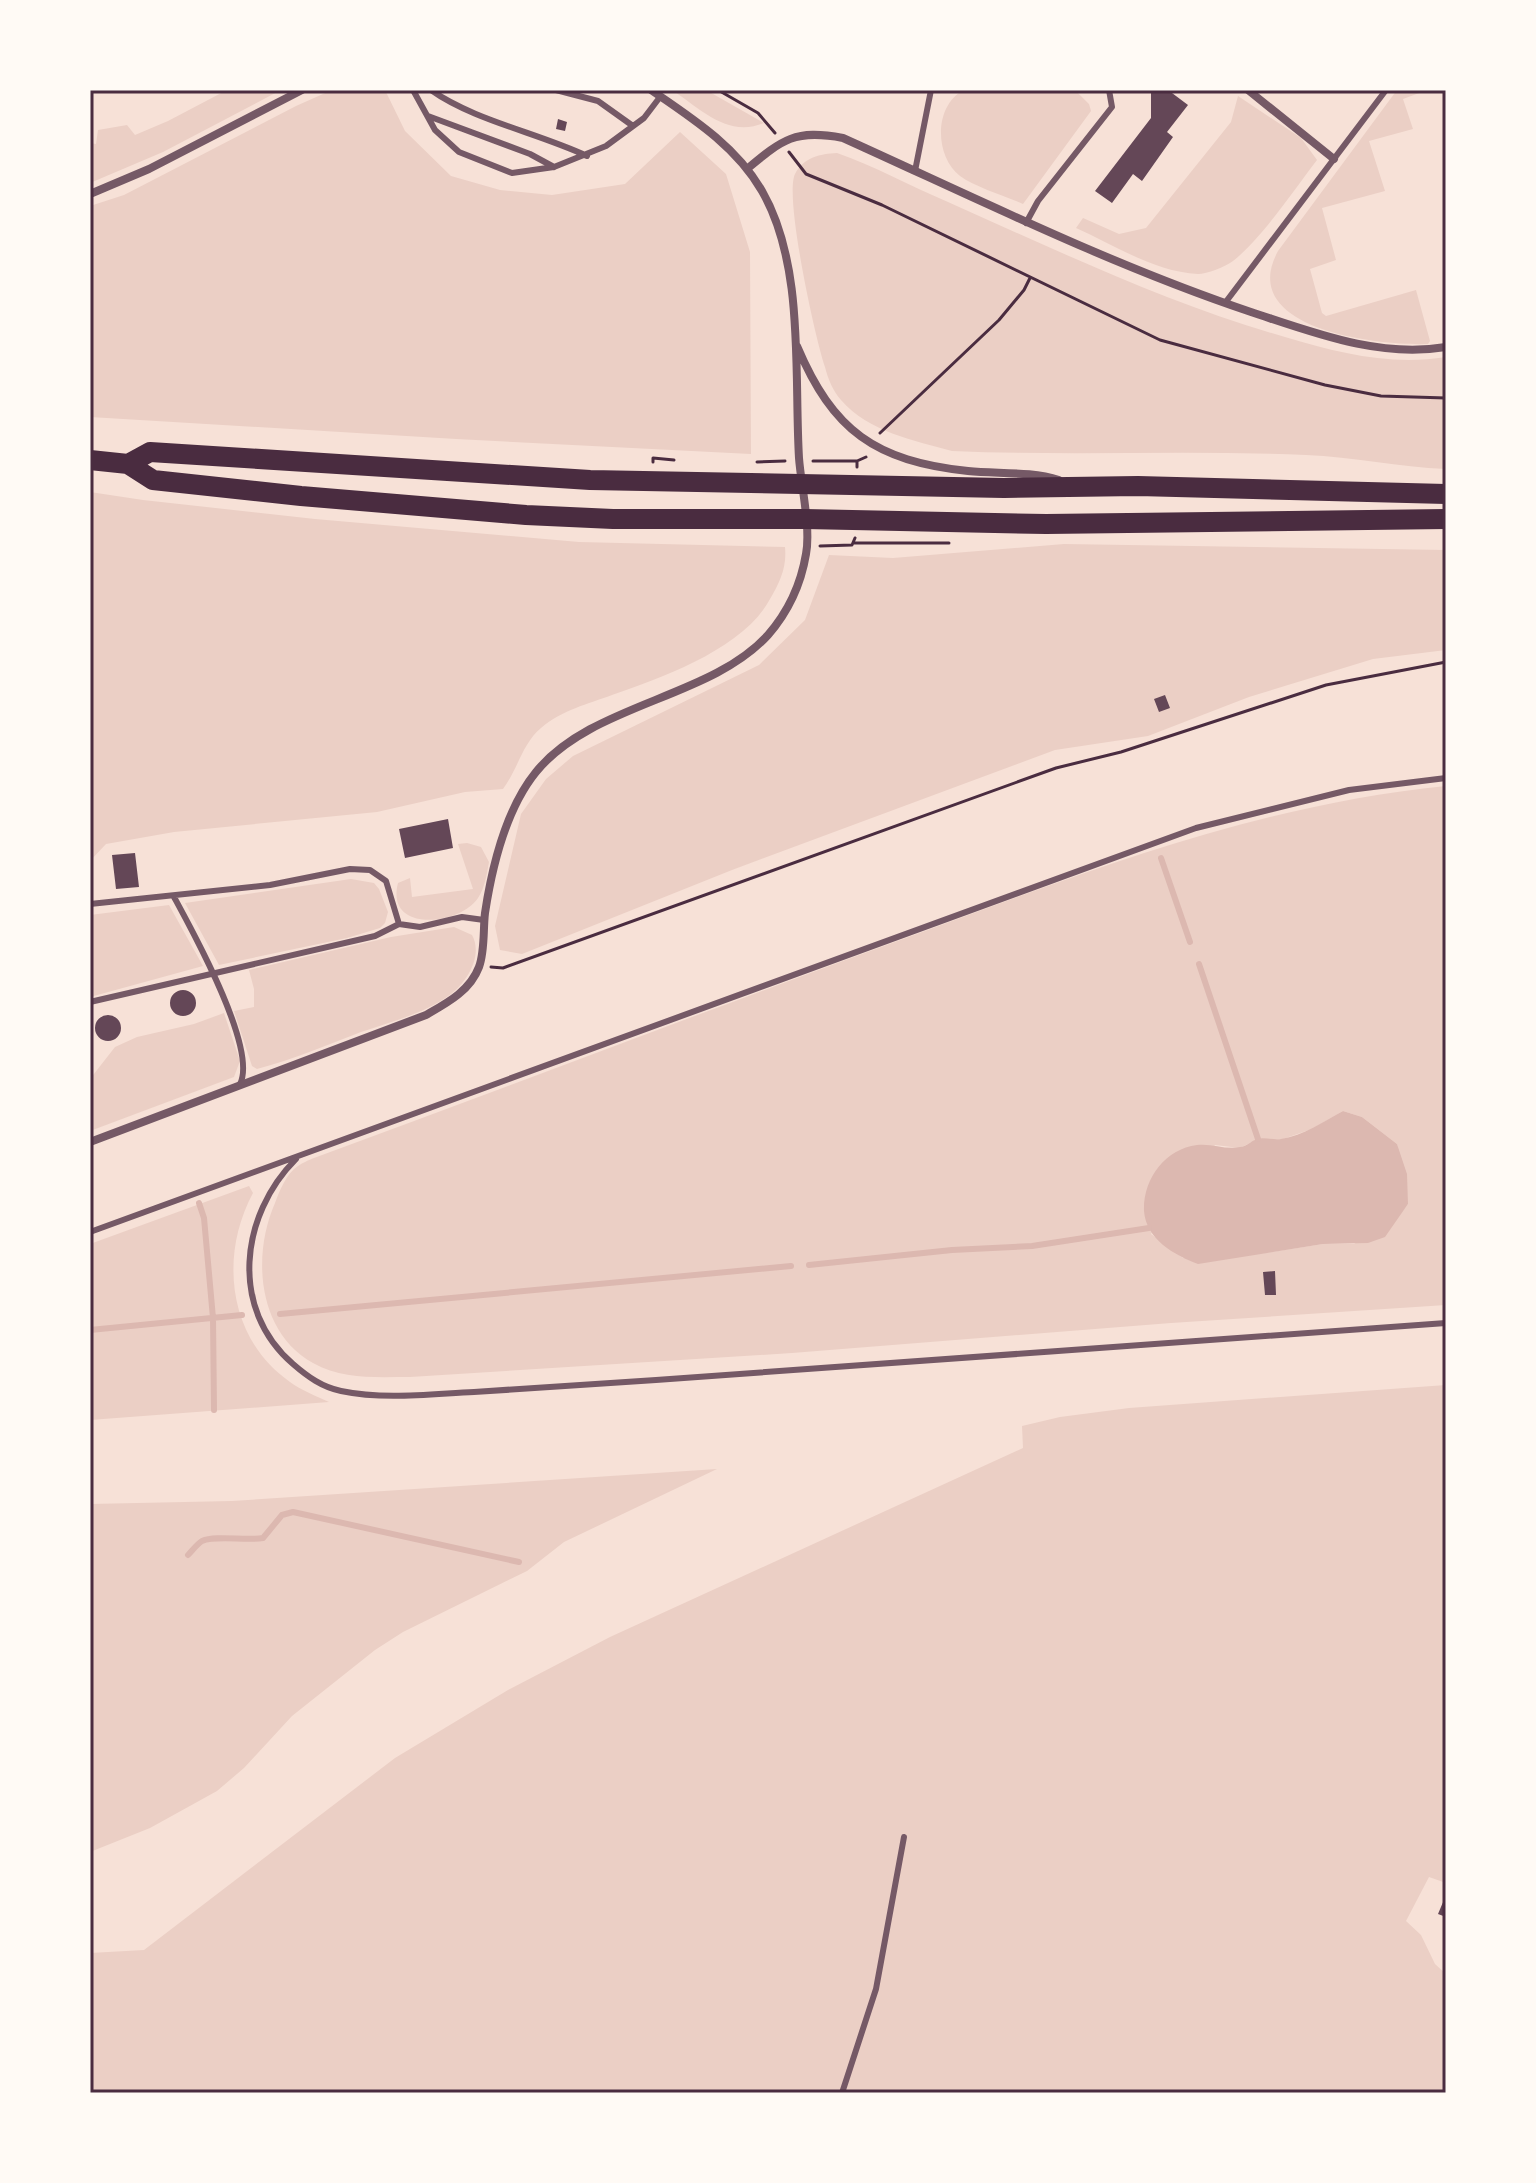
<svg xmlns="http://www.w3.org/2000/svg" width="1536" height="2183" font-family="Merriweather,serif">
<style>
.green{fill:#ebcfc5;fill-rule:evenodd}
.water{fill:#dcb8b0}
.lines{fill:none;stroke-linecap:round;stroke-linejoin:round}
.stream{stroke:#dcb8b0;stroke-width:6}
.building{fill:#644757}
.path{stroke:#4a2c40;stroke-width:3}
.service{stroke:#755966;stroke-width:6}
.minor{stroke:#755966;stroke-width:8}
.trunk{stroke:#4a2c40;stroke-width:20}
.neatline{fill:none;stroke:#4a2c40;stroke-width:3}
</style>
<rect width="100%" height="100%" fill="#f7e1d7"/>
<path class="green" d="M 227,90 L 281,90 L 163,152 L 90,183 L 90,143 L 96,144 L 98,130 L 127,125 L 135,135 L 168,121 Z
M 332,90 L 385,90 L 405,131 L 451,176 L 500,190 L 552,195 L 625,184 L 680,132 L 726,174 L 750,252 L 751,454 L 456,439 L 90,417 L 90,206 L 124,195 L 296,106 Z
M 672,90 L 706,90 L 764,123 C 727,138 701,109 672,90 Z
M 964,90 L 1075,90 L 1089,104 L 1091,111 L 1023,204 C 1005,196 975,187 960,176 C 934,156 934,105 964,90 Z
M 1397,90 L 1422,92 L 1403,99 L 1413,129 L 1369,141 L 1385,191 L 1322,208 L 1336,260 L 1310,269 L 1322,313 L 1326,316 L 1416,290 L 1430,341 L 1428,344 C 1380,346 1235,330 1278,251 Z
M 1238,96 L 1301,138 L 1317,160 C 1294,190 1261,239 1233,261 C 1225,267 1207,274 1198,274 C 1155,272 1114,245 1076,228 L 1083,218 L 1119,234 L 1146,228 L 1231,122 Z
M 837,153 C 875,166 910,186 948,202 C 1058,251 1169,304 1285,337 C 1338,353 1391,366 1446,357 L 1446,469 C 1399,467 1353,457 1306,455 C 1188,450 1070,456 952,451 C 913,440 869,432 841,400 C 833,391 828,379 825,367 C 815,338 784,196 795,174 C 804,157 820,154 837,153 Z
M 90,492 L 143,500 L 315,519 L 579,542 L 785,547 C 787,567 780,582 770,599 C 744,648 664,677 612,695 C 588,704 562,710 541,728 C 522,744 518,769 503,789 L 465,792 L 377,812 L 174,832 L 106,844 L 90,861 Z
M 1064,544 L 1446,550 L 1446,650 L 1373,659 L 1249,697 L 1148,736 L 1055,750 L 732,870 L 522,954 L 500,950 L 495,926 L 521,814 L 546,779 L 573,756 L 759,665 L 805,620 L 829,555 L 893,558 Z
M 1446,786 L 1446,1305 L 1171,1323 L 792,1353 L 410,1377 C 377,1377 343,1380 313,1363 C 257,1332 252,1255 275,1203 C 280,1190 286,1174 298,1166 C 302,1163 309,1160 314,1158 C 518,1083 721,1005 925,931 C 1099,867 1260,805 1446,786 ZM 1343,1111 L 1362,1117 L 1397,1144 L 1408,1204 L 1398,1217 L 1354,1244 L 1323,1244 L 1265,1253 L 1183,1258 L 1151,1234 L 1215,1145 L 1240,1148 L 1258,1139 L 1283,1139 L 1312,1129 Z
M 467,843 L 481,847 L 489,862 C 487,873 485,888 478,898 C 459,926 385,933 398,883 L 410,878 L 412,897 L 473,889 L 458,844 Z
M 351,879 L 374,883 L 379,889 L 388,912 L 385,923 L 380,928 L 347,938 L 219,965 L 185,903 Z
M 169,905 L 203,966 L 90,997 L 90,915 Z
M 454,927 L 472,935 C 483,955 468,981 451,994 C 426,1013 391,1022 361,1032 C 327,1045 292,1060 257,1069 L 252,1066 L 234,1011 L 254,1007 L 254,989 L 249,970 L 391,937 Z
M 224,1013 L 240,1061 L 234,1077 L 90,1131 L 90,1079 L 115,1047 L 137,1037 L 194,1024 Z
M 249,1186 L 253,1193 C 219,1256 228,1339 290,1382 C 301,1390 316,1396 329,1402 L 90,1420 L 90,1244 Z
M 1446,1385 L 1446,1883 L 1429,1877 L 1406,1921 L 1421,1935 L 1435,1964 L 1446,1974 L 1446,2093 L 90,2093 L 90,1953 L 144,1950 L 395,1758 L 508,1690 L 610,1637 L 1023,1448 L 1022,1426 L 1060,1417 L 1129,1408 Z
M 717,1469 L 564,1542 L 527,1571 L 403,1632 L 375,1650 L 292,1716 L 244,1768 L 217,1791 L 150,1828 L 90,1852 L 90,1504 L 232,1501 Z"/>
<path class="water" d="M 1343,1111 L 1362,1117 L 1397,1144 L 1407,1174 L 1408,1204 L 1385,1237 L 1368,1243 L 1323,1244 L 1198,1264 C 1174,1255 1146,1239 1144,1211 C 1143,1179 1165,1149 1197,1145 C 1211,1143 1226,1150 1240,1147 C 1246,1147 1251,1141 1257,1139 C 1264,1137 1273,1140 1281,1139 C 1303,1136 1324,1121 1343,1111 Z"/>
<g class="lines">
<path class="stream" d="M 1161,858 L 1190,942
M 1199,964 L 1258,1139
M 199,1203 L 204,1218 L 213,1318 L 214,1410
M 809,1265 L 952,1250 L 1032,1246 L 1149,1228
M 280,1314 L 791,1266
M 90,1330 L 242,1315
M 188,1555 C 192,1551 197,1544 202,1541 C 216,1535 246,1541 263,1538 L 282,1515 L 293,1512 L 519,1562"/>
</g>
<path class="building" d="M 1151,90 L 1173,90 L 1172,93 L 1188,105 L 1167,132 L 1173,137 L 1142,181 L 1133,174 L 1112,203 L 1095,191 L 1151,118 Z
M 558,119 L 567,122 L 565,131 L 556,129 Z
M 1165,695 L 1170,708 L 1159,712 L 1154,699 Z
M 448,819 L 453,848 L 405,858 L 399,829 Z
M 135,853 L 139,887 L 116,889 L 112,855 Z
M170 1003a13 13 0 1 1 26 0a13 13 0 1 1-26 0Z
M95 1028a13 13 0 1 1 26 0a13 13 0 1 1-26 0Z
M 1275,1271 L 1276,1295 L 1265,1295 L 1263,1272 Z
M 1446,1895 L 1446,1917 L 1438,1914 Z"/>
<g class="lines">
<path class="path" d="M 718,90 L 758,113 L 775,133
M 789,152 L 806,174 L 882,205 L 1160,340 L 1325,385 L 1381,396 L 1446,398
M 880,433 L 999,320 L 1024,290 L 1030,278
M 813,461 L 857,461
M 653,462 L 653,458 L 674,460
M 757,462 L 785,461
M 857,467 L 857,461 L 866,457
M 855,543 L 949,543
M 820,546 L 852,545 L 855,538
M 491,967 L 503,968 L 1056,768 L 1121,752 L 1326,685 L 1446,662"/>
<path class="service" d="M 413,90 L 435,130 L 459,152 L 512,173 L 554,167 L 606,146 L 644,118 L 660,97
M 431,90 C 473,120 538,133 587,156
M 556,90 L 598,101 L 633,126
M 428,116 L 530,154 L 554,167
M 915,171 L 931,90
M 1026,223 L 1038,201 L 1112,107 L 1109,90
M 1225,303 L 1386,90
M 174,897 C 193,932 258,1049 240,1084
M 90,904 L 270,885 L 350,869 L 370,870 L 386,881 L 399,924 L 420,927 L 462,917 L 484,920
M 90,1002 L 375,936 L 399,924
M 296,1159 C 240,1215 229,1309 293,1364 C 308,1377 322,1387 341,1391 C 384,1400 431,1394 474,1392 C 535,1388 595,1384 656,1380 C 919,1363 1183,1340 1446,1323
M 90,1232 L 1196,828 L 1349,790 L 1446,778
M 842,2093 L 876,1989 L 904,1837"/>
<path class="minor" d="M 1248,90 L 1334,159
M 747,169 C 783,139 795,129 843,138 C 978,199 1111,265 1251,312 C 1315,333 1378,358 1446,347
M 90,194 L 149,169 L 302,90
M 797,346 C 833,431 875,461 968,471 C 998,474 1030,471 1059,480
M 90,1142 L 426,1015 C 447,1003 470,991 479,967 C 485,951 483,930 485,913 C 492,867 506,809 536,772 C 592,703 710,699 768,635 C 788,612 801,584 806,554 C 811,528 801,485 799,458 C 794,373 805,266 762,191 C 736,146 692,118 651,90"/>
<path class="trunk" d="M 90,460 L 128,464 L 153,480 L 301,496 L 526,515 L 613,519 L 805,519 L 1046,524 L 1446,519
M 128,464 L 150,452 L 590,480 L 1004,488 L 1138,486 L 1446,494"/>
</g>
<rect width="1536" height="2183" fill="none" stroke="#fffaf5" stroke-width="184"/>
<rect x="92" y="92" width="1352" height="1999" class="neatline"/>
</svg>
